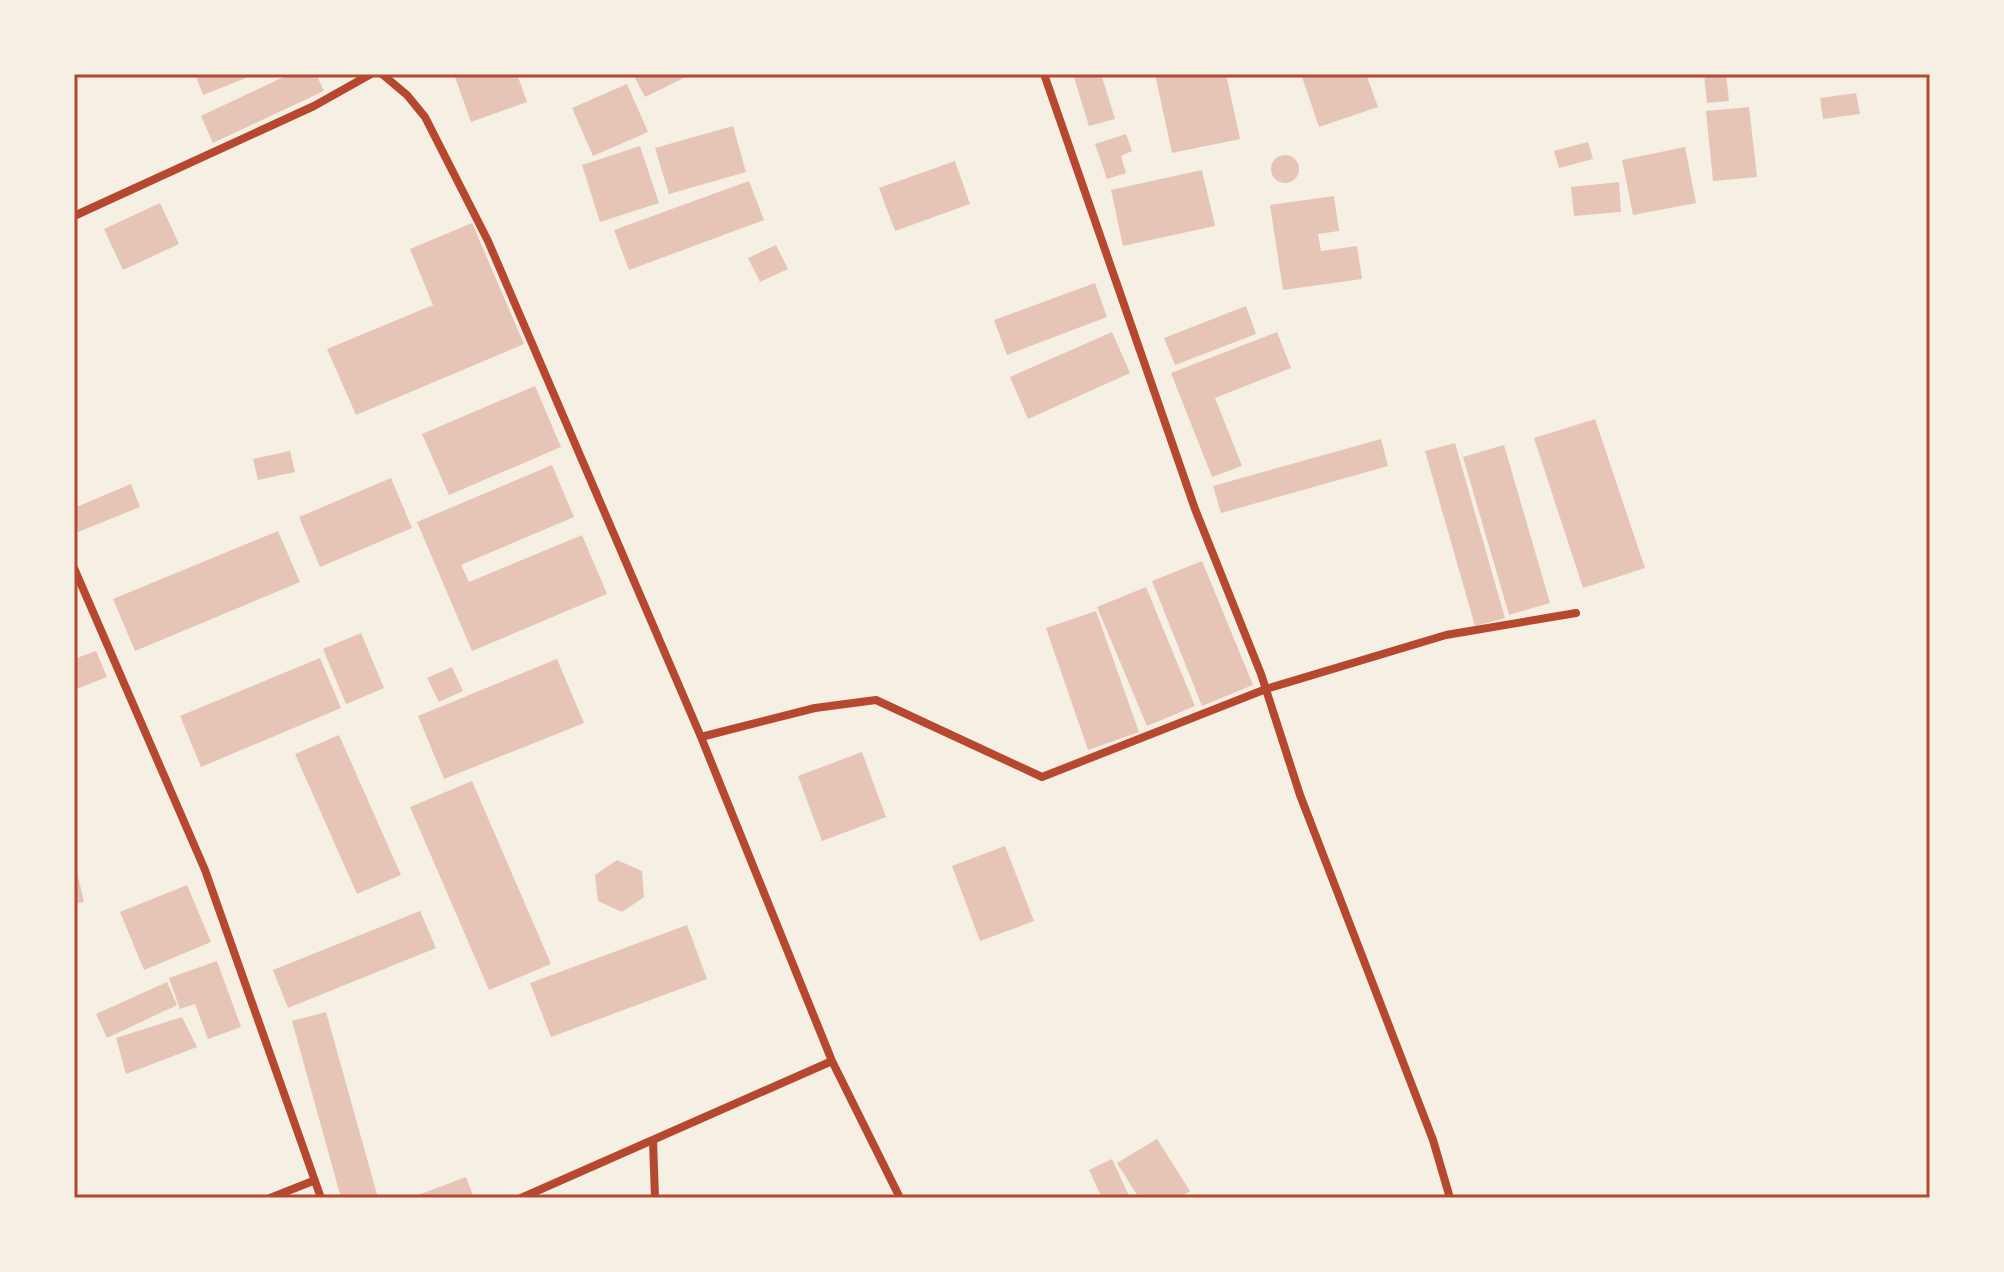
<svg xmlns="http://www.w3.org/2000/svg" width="2004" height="1272" font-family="'Golos Text',sans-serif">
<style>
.building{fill:#e6c5b7}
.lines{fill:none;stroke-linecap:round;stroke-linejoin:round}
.minor{stroke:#b5482f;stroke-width:8}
.neatline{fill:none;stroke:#b5482f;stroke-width:3}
</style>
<rect width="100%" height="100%" fill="#f6efe4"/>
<path class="building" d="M 195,74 L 256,74 L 203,95 Z
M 290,74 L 316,74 L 324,91 L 213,143 L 201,116 Z
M 454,74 L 517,74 L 527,102 L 471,122 Z
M 633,74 L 692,74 L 645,97 Z
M 1073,74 L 1101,74 L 1115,119 L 1089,126 Z
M 1155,74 L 1226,74 L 1240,139 L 1172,153 Z
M 1301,74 L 1366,74 L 1378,107 L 1319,127 Z
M 1704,74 L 1726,74 L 1729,101 L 1707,103 Z
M 627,84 L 648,132 L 593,156 L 572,108 Z
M 1856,93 L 1860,114 L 1823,119 L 1820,98 Z
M 1749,107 L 1757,177 L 1713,181 L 1706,111 Z
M 733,126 L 746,172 L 669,194 L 655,148 Z
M 1126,134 L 1132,151 L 1121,156 L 1126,173 L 1107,179 L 1095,144 Z
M 1588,142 L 1593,159 L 1559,168 L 1554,151 Z
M 640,146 L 659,203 L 600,222 L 582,165 Z
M 1685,147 L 1696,203 L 1633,215 L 1622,160 Z
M1271 169a14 14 0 1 1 28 0a14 14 0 1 1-28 0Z
M 955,161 L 970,204 L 895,231 L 879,188 Z
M 1202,170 L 1215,226 L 1123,246 L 1111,190 Z
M 749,181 L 764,220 L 629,270 L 614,230 Z
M 1619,182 L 1621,212 L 1574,216 L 1571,187 Z
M 1334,196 L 1339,231 L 1318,234 L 1321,251 L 1357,246 L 1362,279 L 1283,290 L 1270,205 Z
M 160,203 L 179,244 L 123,270 L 104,229 Z
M 472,223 L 524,344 L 356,415 L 327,349 L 433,305 L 410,249 Z
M 776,245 L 788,269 L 760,282 L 748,258 Z
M 1095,283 L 1107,317 L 1007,355 L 994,320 Z
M 1246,306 L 1256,334 L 1175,365 L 1164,338 Z
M 1112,332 L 1130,373 L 1028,419 L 1010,377 Z
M 1277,332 L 1291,368 L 1215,398 L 1242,466 L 1212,477 L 1171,373 Z
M 535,386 L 561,447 L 449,495 L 422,434 Z
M 1595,419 L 1645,568 L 1583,588 L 1534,438 Z
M 1381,439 L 1388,466 L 1221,513 L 1213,486 Z
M 1455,443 L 1505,618 L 1475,626 L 1425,451 Z
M 1504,445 L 1550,603 L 1509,615 L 1463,457 Z
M 290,451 L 295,472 L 258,480 L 253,459 Z
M 552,465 L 574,517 L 461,565 L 469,582 L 582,535 L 607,594 L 472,651 L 417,522 Z
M 391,478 L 412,528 L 320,567 L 299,517 Z
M 131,484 L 140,507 L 78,532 L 74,508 Z
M 278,531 L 300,582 L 135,651 L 113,599 Z
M 1202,561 L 1253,685 L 1202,706 L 1152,581 Z
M 1146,587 L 1195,706 L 1147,726 L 1097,607 Z
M 1096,611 L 1139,732 L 1088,750 L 1046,628 Z
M 361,633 L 384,688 L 346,704 L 323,649 Z
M 96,651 L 107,677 L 74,690 L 74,659 Z
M 320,658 L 341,708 L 201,767 L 180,716 Z
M 557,659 L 584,723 L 444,779 L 418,716 Z
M 452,667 L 463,691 L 439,702 L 427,678 Z
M 339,735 L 401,875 L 357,894 L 295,754 Z
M 862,752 L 886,817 L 822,841 L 798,776 Z
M 472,781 L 551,964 L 489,990 L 410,807 Z
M 1005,846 L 1034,921 L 980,941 L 952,866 Z
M 74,859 L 84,902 L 74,904 Z
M 617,860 L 642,871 L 644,897 L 622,912 L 598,901 L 595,875 Z
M 187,885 L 211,942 L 144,970 L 120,912 Z
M 420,911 L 436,948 L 288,1008 L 273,970 Z
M 687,925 L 707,979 L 551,1037 L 530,983 Z
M 217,961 L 241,1027 L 208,1039 L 195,1004 L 180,1009 L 169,978 Z
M 167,982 L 177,1005 L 107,1038 L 96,1014 Z
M 326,1012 L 378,1198 L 341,1198 L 292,1021 Z
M 182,1017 L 197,1047 L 126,1074 L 116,1038 Z
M 1157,1139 L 1190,1191 L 1179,1198 L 1139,1198 L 1117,1163 Z
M 1112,1159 L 1130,1198 L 1102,1198 L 1089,1170 Z
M 466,1177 L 474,1198 L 410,1198 Z"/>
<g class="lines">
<path class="minor" d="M 382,74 L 407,95 L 425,117 L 488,241 L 701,737 L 832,1061 L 900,1198
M 1044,74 L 1195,509 L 1261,674 L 1300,795 L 1433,1140 L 1450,1198
M 74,216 L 314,106 L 371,74
M 74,568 L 205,870 L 321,1198
M 701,737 L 815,708 L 876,700 L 1042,777 L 1266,689 L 1446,635 L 1576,613
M 653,1140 L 655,1198
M 270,1198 L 313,1181
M 521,1198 L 832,1061"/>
</g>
<rect width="2004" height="1272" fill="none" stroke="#f6efe4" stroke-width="152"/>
<rect x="76" y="76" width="1852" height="1120" class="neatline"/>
</svg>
